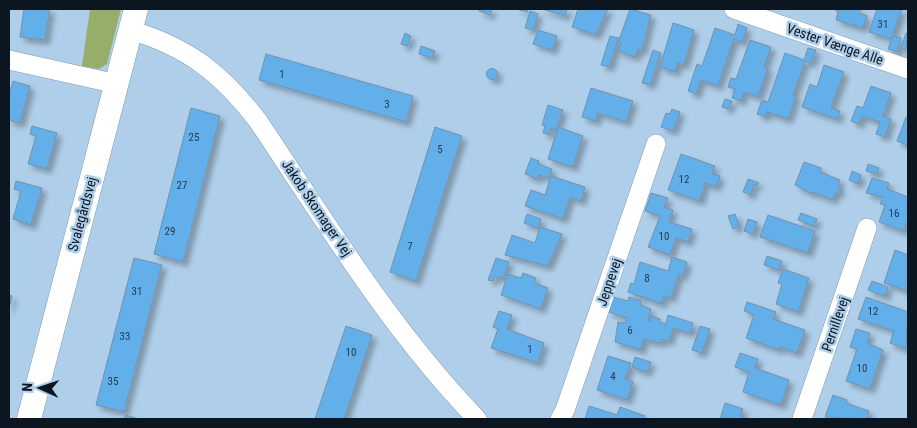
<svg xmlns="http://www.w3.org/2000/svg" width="917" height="428" font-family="'Roboto Condensed',sans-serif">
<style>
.green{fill:#97ae6a}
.building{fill:#64afea;stroke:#7391aa;filter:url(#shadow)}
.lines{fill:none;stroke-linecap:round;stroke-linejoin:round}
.minor-casing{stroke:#7e9cb5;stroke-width:20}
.tertiary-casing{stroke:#7e9cb5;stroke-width:25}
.minor{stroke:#fff;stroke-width:19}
.tertiary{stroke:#fff;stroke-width:24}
.labels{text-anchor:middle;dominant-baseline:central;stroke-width:5;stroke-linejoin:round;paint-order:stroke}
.number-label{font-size:11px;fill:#213c52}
.street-label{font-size:14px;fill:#0b1620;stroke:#afcee9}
</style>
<defs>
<filter id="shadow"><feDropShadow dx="4.5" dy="4.5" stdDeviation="2.5" flood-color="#0004"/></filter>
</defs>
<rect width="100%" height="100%" fill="#afcee9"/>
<path class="green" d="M 90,9 L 121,9 L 107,64 L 99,69 L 82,66 Z"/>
<path class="building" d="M 24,9 L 50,9 L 45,40 L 20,37 Z
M 480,9 L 492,9 L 490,15 L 479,11 Z
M 516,9 L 528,9 L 527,12 Z
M 542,9 L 567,9 L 565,16 Z
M 578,9 L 608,9 L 596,35 L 572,27 Z
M 630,9 L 651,15 L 642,51 L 638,49 L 635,57 L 618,51 L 621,43 L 618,43 Z
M 837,9 L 861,9 L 859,13 L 867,16 L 863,28 L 836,20 L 838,12 L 836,11 Z
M 877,9 L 902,9 L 891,39 L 869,32 Z
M 530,11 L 538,14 L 533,30 L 525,28 Z
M 673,23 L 694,30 L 684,65 L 678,63 L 675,72 L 660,67 Z
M 738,24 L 747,28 L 742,42 L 734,39 L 718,86 L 701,80 L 696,94 L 688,91 L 697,64 L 702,66 L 715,28 L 735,35 Z
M 538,30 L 557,36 L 552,50 L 533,44 Z
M 405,33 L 411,36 L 407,46 L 401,44 Z
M 906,33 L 908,34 L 906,50 L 901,48 Z
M 610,36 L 619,38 L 609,67 L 601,65 Z
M 893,36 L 901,38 L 897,52 L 888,49 Z
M 750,40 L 771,47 L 764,68 L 768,69 L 758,97 L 744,92 L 741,101 L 732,98 L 735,89 L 728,87 L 731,78 L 736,79 Z
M 421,46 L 435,51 L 432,58 L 419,54 Z
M 808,48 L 816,50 L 811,63 L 805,61 L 793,95 L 796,96 L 788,119 L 767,112 L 765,117 L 757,114 L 762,100 L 768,102 L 785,53 L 804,60 Z
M 653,50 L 661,53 L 650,85 L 642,83 Z
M 266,54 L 413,96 L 406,122 L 259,80 Z
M 824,65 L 844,72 L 831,108 L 840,111 L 837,119 L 802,107 L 810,84 L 817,87 Z
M486.5 74a5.5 5.5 0 1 1 11 0a5.5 5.5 0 1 1-11 0Z
M 13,81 L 30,86 L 20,123 L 9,120 L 9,95 Z
M 871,86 L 891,93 L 883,116 L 891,119 L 885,137 L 876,134 L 880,122 L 862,116 L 859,124 L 851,121 L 857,106 L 863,108 Z
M 591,88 L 633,101 L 626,122 L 598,113 L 596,121 L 582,117 Z
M 725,99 L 732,101 L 729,109 L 722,107 Z
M 548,105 L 563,110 L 556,130 L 551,128 L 549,135 L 543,133 L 545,126 L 542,125 Z
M 191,108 L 220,116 L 183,262 L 154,254 Z
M 672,109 L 680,112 L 673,131 L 661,127 L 666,113 L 670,114 Z
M 906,117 L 908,118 L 908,145 L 897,141 Z
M 32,126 L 57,133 L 47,169 L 28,164 L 36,136 L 30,134 Z
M 435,127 L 462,136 L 416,281 L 390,272 Z
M 558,127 L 583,136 L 573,167 L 548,159 Z
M 681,154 L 715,166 L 712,174 L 720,176 L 716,187 L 705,183 L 700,201 L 668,190 Z
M 531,158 L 539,161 L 538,164 L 552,169 L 549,178 L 539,175 L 537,179 L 525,174 Z
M 804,162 L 821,168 L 820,172 L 840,180 L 838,185 L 841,191 L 835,194 L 833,200 L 812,192 L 812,194 L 795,185 Z
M 868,164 L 879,168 L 877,174 L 866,171 Z
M 852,171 L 861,175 L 858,184 L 849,180 Z
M 551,176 L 585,187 L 581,201 L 570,197 L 563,219 L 525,206 L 531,190 L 545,195 Z
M 872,178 L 889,183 L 887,189 L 908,197 L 908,218 L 903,231 L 879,222 L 885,205 L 880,204 L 883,197 L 866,193 Z
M 748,179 L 759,183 L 756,186 L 754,184 L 751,195 L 743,192 Z
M 16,181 L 42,188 L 31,225 L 13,219 L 21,191 L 14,189 Z
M 651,193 L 668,198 L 664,207 L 673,210 L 669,222 L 692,229 L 688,242 L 676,238 L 670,255 L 648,247 L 660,216 L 645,211 Z
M 801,213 L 817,219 L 814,226 L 798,220 Z
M 527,214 L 541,219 L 538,228 L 524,223 Z
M 735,214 L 739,226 L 733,229 L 728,216 Z
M 768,215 L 815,231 L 808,253 L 760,237 Z
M 748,219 L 757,222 L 753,234 L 744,231 Z
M 540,227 L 562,234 L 548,266 L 505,255 L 512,235 L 535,243 Z
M 895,250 L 908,255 L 907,291 L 884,283 Z
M 767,256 L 782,261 L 779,270 L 764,265 Z
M 672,257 L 687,262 L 683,276 L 679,274 L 671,298 L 664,296 L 662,304 L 628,292 L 631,283 L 634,284 L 640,262 L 668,271 Z
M 134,258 L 162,265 L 124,412 L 96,405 Z
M 496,258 L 509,262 L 503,279 L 495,276 L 493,281 L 488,280 Z
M 783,269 L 809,278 L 798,312 L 776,304 L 782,284 L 778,283 Z
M 523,273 L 536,278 L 534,283 L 548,288 L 541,309 L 501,295 L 508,274 L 521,278 Z
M 872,281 L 888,287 L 885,296 L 868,290 Z
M 9,295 L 12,296 L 9,309 Z
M 613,297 L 628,301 L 629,297 L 641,301 L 640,305 L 651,309 L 648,320 L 650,321 L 651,316 L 660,319 L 659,322 L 666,324 L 668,315 L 693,323 L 690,333 L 673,328 L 669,341 L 662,339 L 661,343 L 644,339 L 641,350 L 615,342 L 618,322 L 625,323 L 627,318 L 609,312 Z
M 866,297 L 908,312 L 906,349 L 890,343 L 894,331 L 858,319 Z
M 747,302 L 776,312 L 773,319 L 805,330 L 797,353 L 780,347 L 779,350 L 746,338 L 754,315 L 744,311 Z
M 499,311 L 512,315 L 507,329 L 544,343 L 538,363 L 491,348 L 498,329 L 493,327 Z
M 346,326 L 372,335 L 344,419 L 315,419 Z
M 700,326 L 710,329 L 702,353 L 692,350 Z
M 856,329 L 870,333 L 867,343 L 883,350 L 870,389 L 846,381 L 857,349 L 850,347 Z
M 740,353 L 758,359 L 755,368 L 789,380 L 781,405 L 743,392 L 749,372 L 735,367 Z
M 608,356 L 631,363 L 625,379 L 633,382 L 627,400 L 597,390 Z
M 635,357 L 651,362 L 647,372 L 632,367 Z
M 833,395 L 847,400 L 846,403 L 869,411 L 866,419 L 825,417 Z
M 725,403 L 743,409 L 740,416 L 750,419 L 720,419 Z
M 589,406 L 617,415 L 620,407 L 645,416 L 643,419 L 585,419 Z
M 126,415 L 138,419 L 125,419 Z"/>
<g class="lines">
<defs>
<path id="minor" d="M 734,9 L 908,69
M 130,30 C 188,47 222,74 258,121 C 327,224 391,330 477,419
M 9,60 L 117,84
M 560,419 L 565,410 L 656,144
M 802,419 L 867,228"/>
<path id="tertiary" d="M 29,419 L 136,9"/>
</defs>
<use href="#minor" class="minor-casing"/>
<use href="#tertiary" class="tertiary-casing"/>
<use href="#minor" class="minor"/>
<use href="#tertiary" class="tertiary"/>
</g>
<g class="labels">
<g class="number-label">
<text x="883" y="24">31</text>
<text x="282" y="74">1</text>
<text x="387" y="104">3</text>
<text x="194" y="137">25</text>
<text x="440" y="149">5</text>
<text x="684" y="179">12</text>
<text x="182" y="185">27</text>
<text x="894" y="213">16</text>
<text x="170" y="231">29</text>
<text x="664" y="236">10</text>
<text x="410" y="246">7</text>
<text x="647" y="278">8</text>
<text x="137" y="291">31</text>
<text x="873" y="311">12</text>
<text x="630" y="330">6</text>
<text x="125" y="336">33</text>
<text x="530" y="349">1</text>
<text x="351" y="352">10</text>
<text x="862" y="368">10</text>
<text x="613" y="376">4</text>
<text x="113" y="381">35</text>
</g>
<g class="street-label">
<text transform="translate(835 44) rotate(19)">Vester Vænge Alle</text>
<text transform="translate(317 208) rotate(56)">Jakob Skomager Vej</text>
<text transform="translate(82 214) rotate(-75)">Svalegårdsvej</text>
<text transform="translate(609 282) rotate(-71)">Jeppevej</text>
<text transform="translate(835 324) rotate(-71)">Pernillevej</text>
</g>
</g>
<rect width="917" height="428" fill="none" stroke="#0b1620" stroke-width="20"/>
<g transform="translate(40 388) rotate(273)" stroke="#afcee9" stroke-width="4" paint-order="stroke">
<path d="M0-4L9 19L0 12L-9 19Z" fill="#0b1620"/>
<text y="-8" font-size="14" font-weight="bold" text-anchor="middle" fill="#0b1620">N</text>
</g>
</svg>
